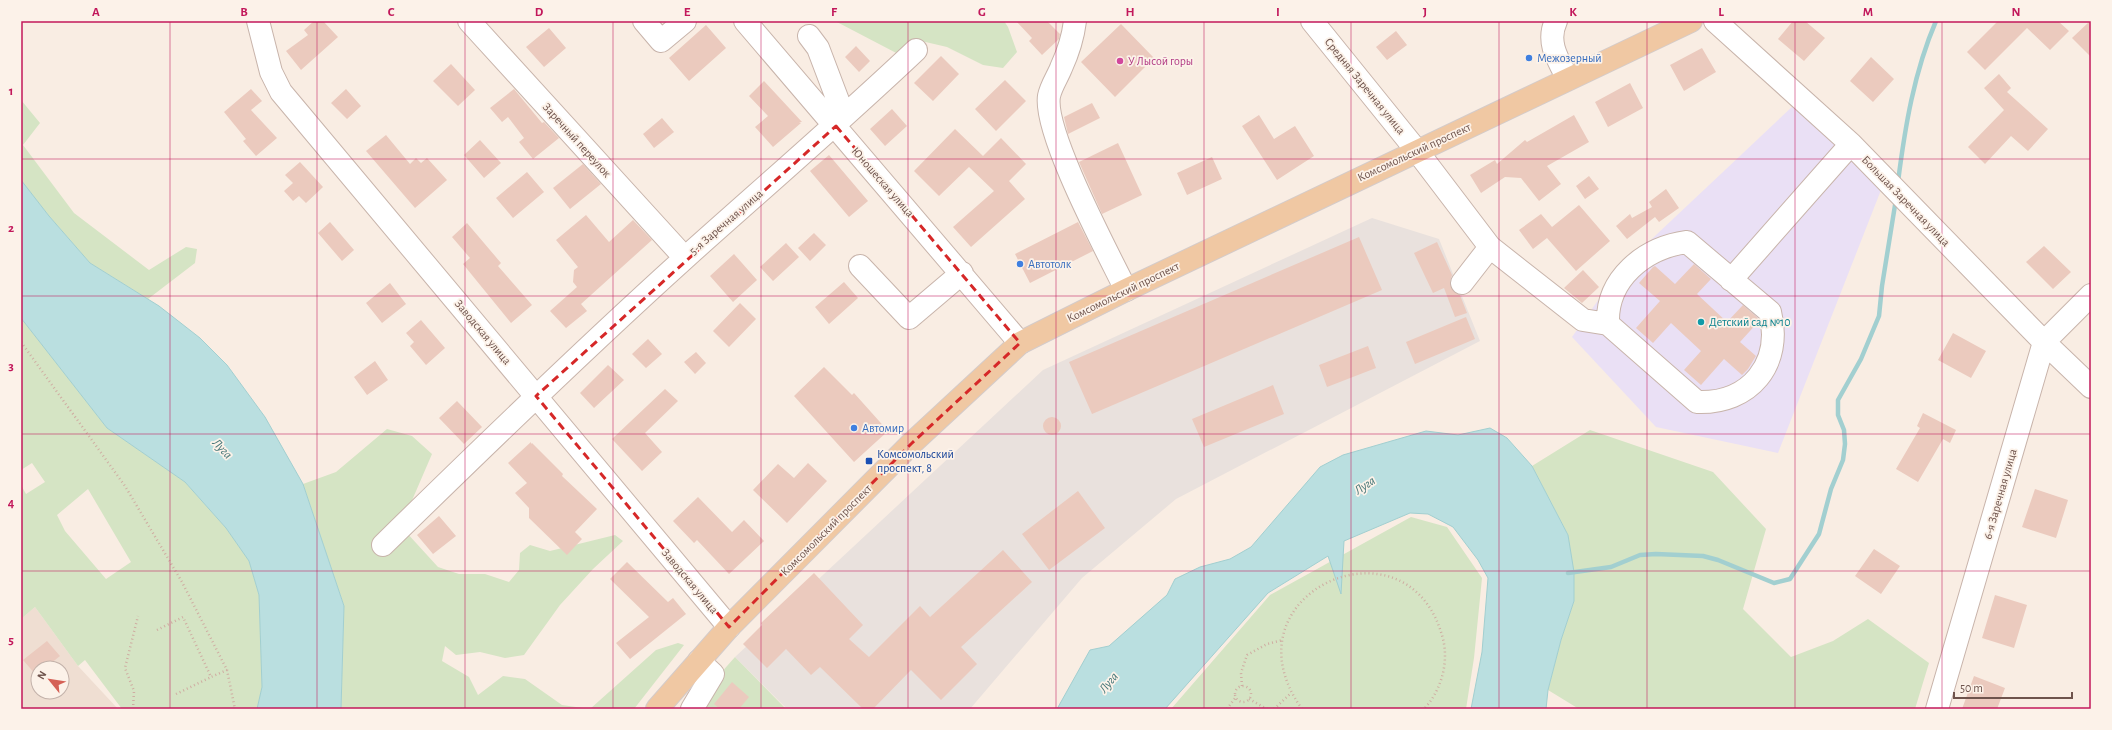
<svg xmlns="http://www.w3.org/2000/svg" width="2112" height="730" font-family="'Alegreya Sans',sans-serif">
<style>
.residential{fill:#efded2;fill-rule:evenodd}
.industrial{fill:#e9e1dd}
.education{fill:#eae0f5}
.green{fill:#d5e4c4;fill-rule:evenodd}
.water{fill:#badfe0;stroke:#a2cfd0}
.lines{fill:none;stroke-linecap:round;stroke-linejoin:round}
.stream{stroke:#a2cfd0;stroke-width:4.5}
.building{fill:#ebcabe}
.minor-casing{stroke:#c8b4ab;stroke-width:24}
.major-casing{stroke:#d4cbc9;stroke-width:24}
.path{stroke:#cfada2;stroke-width:2.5;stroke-dasharray:1 3;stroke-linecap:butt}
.minor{stroke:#fff;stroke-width:22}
.major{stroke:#f0c8a3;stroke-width:22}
.marked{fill:none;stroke:#d62828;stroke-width:3;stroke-dasharray:8 5;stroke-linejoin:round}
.grid{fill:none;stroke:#c2185b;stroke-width:1;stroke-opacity:0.55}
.shop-dot{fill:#3f7fe0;stroke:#fcf2e9;stroke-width:1.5}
.hotel-dot{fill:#d1479c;stroke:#fcf2e9;stroke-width:1.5}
.culture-dot{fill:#0f9aa8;stroke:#fcf2e9;stroke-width:1.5}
.transit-dot{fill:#1a4fb4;stroke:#fcf2e9;stroke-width:1.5}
.labels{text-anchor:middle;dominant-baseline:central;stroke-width:3.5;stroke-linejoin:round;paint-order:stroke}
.shop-label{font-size:12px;fill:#366cbe;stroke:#fcf2e9;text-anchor:start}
.hotel-label{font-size:12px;fill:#b23c85;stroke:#fcf2e9;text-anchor:start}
.street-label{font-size:12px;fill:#6e534c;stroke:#fcf2e9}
.culture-label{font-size:12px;fill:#0d838f;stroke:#fcf2e9;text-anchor:start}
.transit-label{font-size:12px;fill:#164399;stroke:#fcf2e9;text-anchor:start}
.water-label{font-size:13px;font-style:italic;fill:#467778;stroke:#fcf2e9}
.neatline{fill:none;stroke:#c2185b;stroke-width:1.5}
.grid-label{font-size:13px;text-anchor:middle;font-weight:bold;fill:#c2185b}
</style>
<rect width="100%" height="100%" fill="#f9ede3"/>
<path class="residential" d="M 35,607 L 78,666 L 118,709 L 21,709 L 21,619 ZM 38,668 L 62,668 L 62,692 L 38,692 Z"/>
<path class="industrial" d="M 1372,218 L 1439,239 L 1480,341 L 1176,499 L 1082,578 L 970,709 L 787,709 L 735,657 L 1043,370 Z"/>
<path class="education" d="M 1794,105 L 1881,190 L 1778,453 L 1656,427 L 1572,337 L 1621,268 Z"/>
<path class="green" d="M 835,21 L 1004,21 L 1008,27 L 1017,52 L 1003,68 L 983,65 L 947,47 L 917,40 L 902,56 Z
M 21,100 L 40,123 L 23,145 L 74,213 L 149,270 L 186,247 L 197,249 L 195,263 L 148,299 L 90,263 L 49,216 L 21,180 Z
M 21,318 L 107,428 L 185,482 L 226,528 L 249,561 L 259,595 L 262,687 L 257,709 L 122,709 L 85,660 L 78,666 L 35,607 L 21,619 L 21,485 L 26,494 L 45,482 L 32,463 L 21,470 ZM 88,489 L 131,562 L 106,579 L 65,531 L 57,515 Z
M 387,429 L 412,436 L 432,454 L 410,505 L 406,532 L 438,567 L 459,574 L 485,574 L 509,582 L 519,570 L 520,553 L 530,545 L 550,551 L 615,535 L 623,541 L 593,569 L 560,605 L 524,655 L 505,658 L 480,652 L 456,655 L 445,646 L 442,661 L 469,677 L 478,695 L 503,676 L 525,679 L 562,705 L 590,709 L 656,650 L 678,643 L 684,645 L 634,709 L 341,709 L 344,606 L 303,484 L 336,472 Z
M 1590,430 L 1713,472 L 1766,529 L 1743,609 L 1791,657 L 1833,641 L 1868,619 L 1929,663 L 1915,709 L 1579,709 L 1548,690 L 1561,640 L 1574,601 L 1568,535 L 1532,466 Z
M 1411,517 L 1447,527 L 1482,578 L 1474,658 L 1466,709 L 1171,709 L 1270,595 Z
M 735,657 L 786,709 L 689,709 Z"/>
<path class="water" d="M 21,180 L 49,216 L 90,263 L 159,306 L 200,338 L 227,365 L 265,417 L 303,484 L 344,606 L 341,709 L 257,709 L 262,687 L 259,595 L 249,561 L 226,528 L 185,482 L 107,428 L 21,318 Z
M 1490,428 L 1507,438 L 1532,466 L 1568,535 L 1574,572 L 1574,601 L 1561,640 L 1548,690 L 1546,709 L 1471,709 L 1482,652 L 1488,578 L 1478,560 L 1453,527 L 1428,514 L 1410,513 L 1344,541 L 1341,594 L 1328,556 L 1268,593 L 1165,709 L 1057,709 L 1090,650 L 1109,646 L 1167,595 L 1175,579 L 1200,567 L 1230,559 L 1251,547 L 1320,467 L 1343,455 L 1426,431 L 1458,435 Z"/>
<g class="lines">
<path class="stream" d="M 1898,182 C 1905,127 1914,72 1936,21
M 1568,573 L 1611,567 L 1640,555 L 1656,554 L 1703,556 L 1718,560 L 1774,583 L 1790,579 L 1819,534 L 1831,489 L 1843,460 L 1845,444 L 1844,430 L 1838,415 L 1838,400 L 1861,359 L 1879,316 L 1882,286 L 1896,199"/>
</g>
<path class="building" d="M 314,21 L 323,21 L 338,37 L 301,70 L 286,51 L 308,35 L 304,30 Z
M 1016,21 L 1047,21 L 1060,34 L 1059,39 L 1042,55 L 1029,41 L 1032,38 Z
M 1793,21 L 1805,21 L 1825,38 L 1804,61 L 1778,39 Z
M 1998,21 L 2058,21 L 2069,31 L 2050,50 L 2027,28 L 1985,70 L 1967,52 Z
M 2090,21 L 2091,21 L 2091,57 L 2072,38 Z
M 1121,24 L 1154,58 L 1115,97 L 1081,62 Z
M 706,25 L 726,48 L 689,81 L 669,58 Z
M 549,28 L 566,48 L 544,67 L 526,47 Z
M 1396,31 L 1407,45 L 1387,60 L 1376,47 Z
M 856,46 L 870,61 L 859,72 L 845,57 Z
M 1702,48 L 1716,72 L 1684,91 L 1670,65 Z
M 941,56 L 959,74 L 933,101 L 914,83 Z
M 1871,57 L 1894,79 L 1873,102 L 1850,81 Z
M 451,64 L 475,90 L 458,106 L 433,81 Z
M 1999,74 L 2011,88 L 2007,92 L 2048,129 L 2028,151 L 2011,136 L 1985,164 L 1968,147 L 2004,110 L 1984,88 Z
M 1005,80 L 1026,101 L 996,131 L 975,109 Z
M 764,81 L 802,122 L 799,122 L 801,123 L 773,147 L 755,127 L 768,116 L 749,96 Z
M 1630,83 L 1643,108 L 1608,127 L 1595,102 Z
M 251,89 L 262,101 L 251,110 L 277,138 L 256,156 L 243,141 L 246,139 L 224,112 Z
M 346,89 L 361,106 L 347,119 L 331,103 Z
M 514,89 L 542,123 L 544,122 L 559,138 L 533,159 L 519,142 L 524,138 L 508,117 L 502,122 L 490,108 Z
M 1092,103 L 1100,118 L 1068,134 L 1064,117 Z
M 892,109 L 907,126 L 885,146 L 870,129 Z
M 1259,115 L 1274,139 L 1295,126 L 1314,156 L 1277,180 L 1242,126 Z
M 1574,115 L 1589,142 L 1547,166 L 1561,184 L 1539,201 L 1521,178 L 1505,177 L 1481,193 L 1470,175 L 1495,160 L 1497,164 L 1525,140 L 1527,142 Z
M 662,118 L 674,132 L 654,148 L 643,134 Z
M 955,129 L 983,156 L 1001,138 L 1026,164 L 1009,181 L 1025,199 L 971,247 L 953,227 L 994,191 L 969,167 L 939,196 L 914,171 Z
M 386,135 L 410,164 L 416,158 L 421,163 L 427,158 L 447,180 L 415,208 L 366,151 Z
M 480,140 L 501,163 L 484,178 L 464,155 Z
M 1118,143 L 1142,195 L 1102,214 L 1079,162 Z
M 829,155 L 868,201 L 849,217 L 810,171 Z
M 1212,157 L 1222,179 L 1187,195 L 1177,173 Z
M 300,162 L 323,187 L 306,203 L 299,196 L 293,201 L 284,191 L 293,183 L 285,175 Z
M 583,164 L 601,184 L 570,209 L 553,188 Z
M 527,172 L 544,192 L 513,218 L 496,198 Z
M 1589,176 L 1599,189 L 1585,199 L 1576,186 Z
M 1666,189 L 1679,208 L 1659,222 L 1655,217 L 1627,239 L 1616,226 L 1630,214 L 1632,218 L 1652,207 L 1649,202 Z
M 1579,205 L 1610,241 L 1576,271 L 1547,238 L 1533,249 L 1519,230 L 1541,214 L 1552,227 Z
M 586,215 L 609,242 L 633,220 L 652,240 L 581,304 L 587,311 L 566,328 L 550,311 L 577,287 L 573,282 L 574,270 L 578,267 L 556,240 Z
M 330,222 L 354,250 L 342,261 L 318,233 Z
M 1078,222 L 1093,251 L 1030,283 L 1015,254 Z
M 467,223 L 501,263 L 498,266 L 532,305 L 511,323 L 463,264 L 470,258 L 452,237 Z
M 814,233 L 826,245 L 810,261 L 798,248 Z
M 1359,237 L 1382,290 L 1092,414 L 1069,362 Z
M 1437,242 L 1452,275 L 1450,281 L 1451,288 L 1460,295 L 1467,313 L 1455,317 L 1444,288 L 1433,293 L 1414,253 Z
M 786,243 L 799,257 L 773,281 L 760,267 Z
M 2044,246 L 2071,272 L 2053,289 L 2026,262 Z
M 734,254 L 757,280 L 733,302 L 710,276 Z
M 1694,264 L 1711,279 L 1697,294 L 1727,322 L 1743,305 L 1758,318 L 1759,321 L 1740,342 L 1756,356 L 1748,369 L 1742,375 L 1724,359 L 1701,385 L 1684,370 L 1701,351 L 1671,323 L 1653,343 L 1636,328 L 1660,301 L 1639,283 L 1653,267 L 1655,266 L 1675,284 Z
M 1583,270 L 1599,287 L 1582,303 L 1564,288 Z
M 844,282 L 858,298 L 829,324 L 815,307 Z
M 390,283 L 406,304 L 382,323 L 366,303 Z
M 740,303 L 756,319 L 729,347 L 713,331 Z
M 1466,317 L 1475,339 L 1415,364 L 1406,342 Z
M 421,320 L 445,348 L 426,365 L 410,346 L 414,342 L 406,333 Z
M 1953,333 L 1986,351 L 1971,378 L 1938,360 Z
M 648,339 L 662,354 L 646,368 L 632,354 Z
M 1368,346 L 1376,368 L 1327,387 L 1319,365 Z
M 696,352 L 706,363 L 695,374 L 684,362 Z
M 375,361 L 388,380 L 367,395 L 354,377 Z
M 608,365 L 624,380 L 594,408 L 580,393 Z
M 824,367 L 852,395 L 854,393 L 888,431 L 854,462 L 794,396 Z
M 1273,385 L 1284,414 L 1204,447 L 1192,419 Z
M 665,389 L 678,401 L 645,433 L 662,452 L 642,471 L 612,439 Z
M 457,401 L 482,427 L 464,444 L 439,418 Z
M 1923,413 L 1956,430 L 1950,443 L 1943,439 L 1918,482 L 1896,469 L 1920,428 L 1917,426 Z
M1043 426a9 9 0 1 1 18 0a9 9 0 1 1-18 0Z
M 531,442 L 531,444 L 532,443 L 563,474 L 562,476 L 597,509 L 575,532 L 582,539 L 567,555 L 529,518 L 529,508 L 515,493 L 527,483 L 508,463 Z
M 808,463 L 827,481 L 787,523 L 753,490 L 778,464 L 794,478 Z
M 2035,489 L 2068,500 L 2056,538 L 2022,527 Z
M 1078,491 L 1105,528 L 1049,570 L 1022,534 Z
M 698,497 L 732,532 L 744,520 L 764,541 L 729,574 L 697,540 L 694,543 L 673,521 Z
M 439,516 L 456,536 L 433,554 L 417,535 Z
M 1874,549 L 1900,566 L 1881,594 L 1855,576 Z
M 1003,550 L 1032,582 L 961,647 L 977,664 L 941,700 L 911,670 L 873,709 L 863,709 L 820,667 L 811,675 L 786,649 L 767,668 L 743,644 L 762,625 L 761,623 L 814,573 L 863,625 L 849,639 L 869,657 L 920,606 L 930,617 Z
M 627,562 L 668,602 L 673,598 L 686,614 L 630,659 L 616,643 L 649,617 L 610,579 Z
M 1995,595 L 2027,605 L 2014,648 L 1982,638 Z
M 47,641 L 60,656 L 45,668 L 38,668 L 38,674 L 36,675 L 23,660 Z
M 1974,676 L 2005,688 L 1997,709 L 1962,709 Z
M 732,682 L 749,697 L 739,709 L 720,709 L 714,704 Z"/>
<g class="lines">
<defs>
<path id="minor" d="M 258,21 L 271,72 L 281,92 L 729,627
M 469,21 L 685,258
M 644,21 L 661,41 L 685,21
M 745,21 L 1020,343
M 1075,21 C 1073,37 1068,53 1061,68 C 1058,76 1051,86 1049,96 C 1043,132 1108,253 1126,290
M 1312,21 L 1417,151 L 1490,247 L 1462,283
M 1556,21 C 1546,42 1558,60 1568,79
M 1715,21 L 1851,144 L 2044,342 L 2091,387
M 809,36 L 818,48 L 840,106 L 836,126
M 1687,242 L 1770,312 C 1783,364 1750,404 1697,402 L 1608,324 C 1606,279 1644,248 1687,242 Z
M 1490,247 L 1583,320 L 1608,324
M 860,266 L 909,318 L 962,273
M 1731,280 L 1851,144
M 383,545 C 482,448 582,351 685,258 C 762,189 841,121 916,50
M 692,709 L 713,674 L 699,661
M 1937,709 L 2044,342 L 2091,295"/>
<path id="major" d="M 657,709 L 729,627 L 911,444 L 1020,343 L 1126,290 L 1691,21"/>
</defs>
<use href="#minor" class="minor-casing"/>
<use href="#major" class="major-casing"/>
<path class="path" d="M 21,342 L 125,486 L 182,582 L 227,670 L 235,709
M 157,630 L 183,617 L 211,677 L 227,670
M 1242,686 L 1241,673 L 1247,655 L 1267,644 L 1283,640
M1235 694a8 8 0 1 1 16 0a8 8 0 1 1-16 0Z
M 176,694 L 211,677
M 1249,699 L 1267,709
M 133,709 L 134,691 L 125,668 L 138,616
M 1227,709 L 1236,697
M 1274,709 L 1291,693
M 1302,709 C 1219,593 1410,509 1443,639 C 1449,663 1441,691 1424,709"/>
<use href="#minor" class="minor"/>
<use href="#major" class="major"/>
</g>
<path class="marked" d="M 836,126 L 1020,343 L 911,444 L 729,627 L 536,396 Z"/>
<path class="grid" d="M 170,21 L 170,709M 317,21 L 317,709M 465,21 L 465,709M 613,21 L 613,709M 761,21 L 761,709M 908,21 L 908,709M 1056,21 L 1056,709M 1204,21 L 1204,709M 1351,21 L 1351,709M 1499,21 L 1499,709M 1647,21 L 1647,709M 1795,21 L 1795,709M 1942,21 L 1942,709M 21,159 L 2091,159M 21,296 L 2091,296M 21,434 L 2091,434M 21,571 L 2091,571"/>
<g class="shop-dot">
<circle cx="1529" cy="58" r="4"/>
<circle cx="1020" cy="264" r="4"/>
<circle cx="854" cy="428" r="4"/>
</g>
<circle class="hotel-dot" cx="1120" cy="61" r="4"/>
<circle class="culture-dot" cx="1701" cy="322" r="4"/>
<rect class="transit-dot" x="865" y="457" width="8" height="8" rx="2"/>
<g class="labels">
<g class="shop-label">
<text x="1537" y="58">Межозерный</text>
<text x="1028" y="264">Автотолк</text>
<text x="862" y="428">Автомир</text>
</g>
<g class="hotel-label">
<text x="1128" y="61">У Лысой горы</text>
</g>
<g class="street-label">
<text transform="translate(1365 86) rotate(51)">Средняя Заречная улица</text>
<text transform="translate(577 140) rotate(48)">Заречный переулок</text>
<text transform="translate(1414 152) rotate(-25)">Комсомольский проспект</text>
<text transform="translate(883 182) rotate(49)">Юношеская улица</text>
<text transform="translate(1906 201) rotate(46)">Большая Заречная улица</text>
<text transform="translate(726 222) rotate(-41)">5-я Заречная улица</text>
<text transform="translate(1123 292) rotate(-26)">Комсомольский проспект</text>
<text transform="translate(483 332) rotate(50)">Заводская улица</text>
<text transform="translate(2000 494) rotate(-74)">6-я Заречная улица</text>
<text transform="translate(826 530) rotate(-45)">Комсомольский проспект</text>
<text transform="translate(690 581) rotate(50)">Заводская улица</text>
</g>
<g class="culture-label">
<text x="1709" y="322">Детский сад №10</text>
</g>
<g class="transit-label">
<text x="877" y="454">Комсомольский<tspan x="877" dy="14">проспект, 8</tspan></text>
</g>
<g class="water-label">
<text transform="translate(222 449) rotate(47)">Луга</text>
<text transform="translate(1365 486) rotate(-34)">Луга</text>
<text transform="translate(1109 683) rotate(-51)">Луга</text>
</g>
</g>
<rect width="2112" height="730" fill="none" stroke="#fcf2e9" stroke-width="44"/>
<g transform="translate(50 680) rotate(300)"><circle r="19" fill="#fcf2e9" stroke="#c3b2aa"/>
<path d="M0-3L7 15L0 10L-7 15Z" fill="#d56156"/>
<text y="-6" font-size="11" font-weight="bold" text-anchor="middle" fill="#6e534c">N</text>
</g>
<path d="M1954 692v6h118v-6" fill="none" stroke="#6e534c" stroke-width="2"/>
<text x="1960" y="692" font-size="12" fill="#6e534c" stroke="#fcf2e9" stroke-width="3" paint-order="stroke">50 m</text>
<rect x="22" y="22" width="2068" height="686" class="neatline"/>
<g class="grid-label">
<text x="96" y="16">A</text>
<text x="244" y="16">B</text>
<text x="391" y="16">C</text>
<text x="539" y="16">D</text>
<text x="687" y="16">E</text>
<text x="834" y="16">F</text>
<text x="982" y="16">G</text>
<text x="1130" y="16">H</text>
<text x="1278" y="16">I</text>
<text x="1425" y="16">J</text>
<text x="1573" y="16">K</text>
<text x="1721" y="16">L</text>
<text x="1868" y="16">M</text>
<text x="2016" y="16">N</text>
<text x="11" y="95">1</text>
<text x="11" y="232">2</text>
<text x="11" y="370">3</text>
<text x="11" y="507">4</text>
<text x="11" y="644">5</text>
</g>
</svg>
